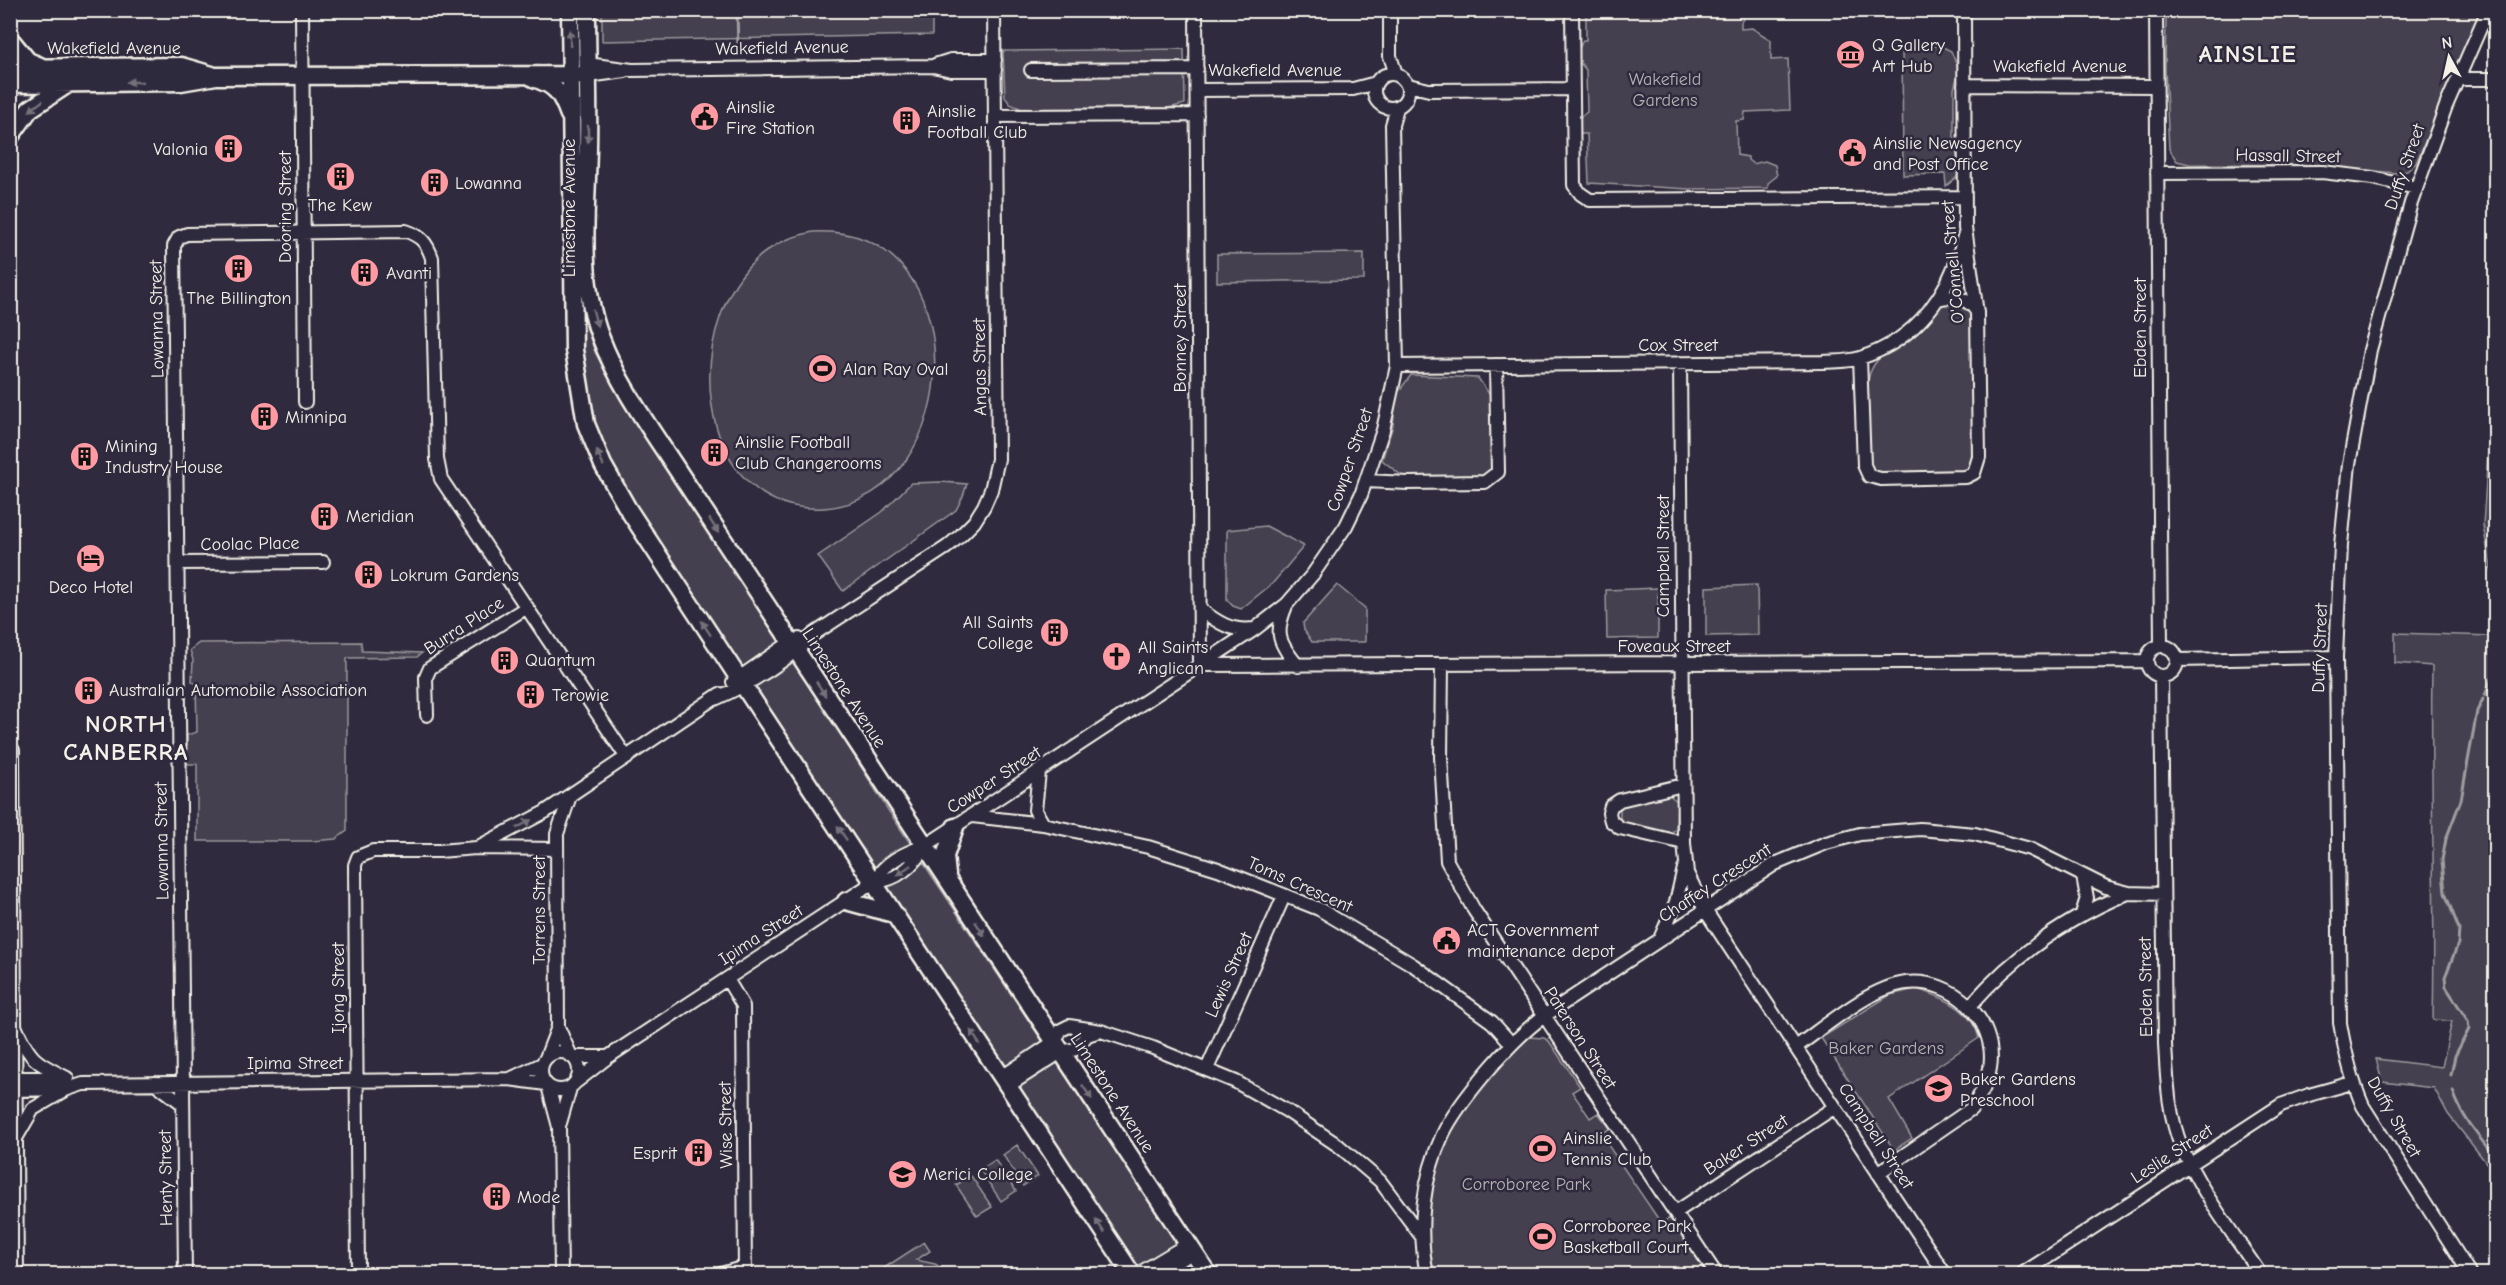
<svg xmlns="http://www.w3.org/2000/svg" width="2506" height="1285" font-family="'Comic Neue',sans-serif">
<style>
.green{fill:#454050;stroke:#9c989c;stroke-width:1.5}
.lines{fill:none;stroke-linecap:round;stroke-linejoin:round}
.stream{stroke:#a19ea0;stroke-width:3}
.minor-casing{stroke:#f4f1e8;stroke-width:16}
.major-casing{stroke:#f4f1e8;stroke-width:21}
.highway-casing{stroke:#f4f1e8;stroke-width:22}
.minor{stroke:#2f2a3d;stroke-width:12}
.major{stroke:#2f2a3d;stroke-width:16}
.highway{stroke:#2f2a3d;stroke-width:18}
.oneway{fill:#747079}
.labels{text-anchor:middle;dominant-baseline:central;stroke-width:5;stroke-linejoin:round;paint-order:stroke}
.poi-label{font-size:18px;fill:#f4f1e8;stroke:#2f2a3d;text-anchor:start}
.street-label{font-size:18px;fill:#f4f1e8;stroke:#2f2a3d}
.park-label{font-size:18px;fill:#b7b3b3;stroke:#2f2a3d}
.district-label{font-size:24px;font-weight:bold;letter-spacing:1.5px;fill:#f4f1e8;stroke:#2f2a3d}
</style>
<rect width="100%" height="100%" fill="#2f2a3d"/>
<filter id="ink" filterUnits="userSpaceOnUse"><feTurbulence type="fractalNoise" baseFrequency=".0167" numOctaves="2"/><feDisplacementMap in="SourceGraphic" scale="12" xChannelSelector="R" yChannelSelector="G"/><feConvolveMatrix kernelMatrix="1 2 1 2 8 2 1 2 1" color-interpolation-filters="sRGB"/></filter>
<g filter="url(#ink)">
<path class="green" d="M 2169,10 L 2479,11 L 2479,14 L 2416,163 L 2407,171 L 2397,173 L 2303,165 L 2189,164 L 2177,161 L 2169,149 L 2165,69 L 2166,17 Z
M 602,11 L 932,11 L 932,35 L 602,41 Z
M 1586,11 L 1748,11 L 1741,22 L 1741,29 L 1752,28 L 1771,40 L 1771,60 L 1788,59 L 1790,110 L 1745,112 L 1744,120 L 1736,121 L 1737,155 L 1748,157 L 1748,160 L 1753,164 L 1765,161 L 1775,165 L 1777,176 L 1768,183 L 1768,188 L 1689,189 L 1589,183 L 1587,134 L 1580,134 L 1579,118 L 1587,112 L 1586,70 L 1578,60 L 1579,49 L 1583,40 L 1586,40 Z
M 1941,46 L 1951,51 L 1959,70 L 1954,89 L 1954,137 L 1959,167 L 1957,177 L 1946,186 L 1945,174 L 1903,175 L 1902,47 Z
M 1184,49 L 1185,104 L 1168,108 L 1022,109 L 1010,104 L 1005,97 L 1003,51 Z
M 813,232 C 978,222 969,498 824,508 C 689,516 677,309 771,248 C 784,239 798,235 813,232 Z
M 1364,253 L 1364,280 L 1217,282 L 1217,254 Z
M 1965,264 L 1973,319 L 1974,458 L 1970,469 L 1962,473 L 1875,473 C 1867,463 1868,446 1867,433 C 1867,419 1865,386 1870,373 C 1877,354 1891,351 1906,340 C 1933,321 1951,293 1965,264 Z
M 578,308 L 582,314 L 595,352 L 620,398 L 802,672 L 886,807 L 1198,1274 L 1141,1274 L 613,474 L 590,424 Z
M 1411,375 L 1478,378 L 1490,395 L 1491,468 L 1484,478 L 1406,479 L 1382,460 L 1393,425 L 1396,395 Z
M 2495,405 L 2495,591 L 2483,525 L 2490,423 Z
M 942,482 L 967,484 L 963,496 L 956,510 L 843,591 L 818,556 L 882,512 L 911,483 Z
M 1266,526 L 1304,546 L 1273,583 L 1241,609 L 1233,606 L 1227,600 L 1227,530 Z
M 1337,585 L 1365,608 L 1365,642 L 1312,642 L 1304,630 L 1303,623 Z
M 1757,585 L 1758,635 L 1706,636 L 1706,587 Z
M 1658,588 L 1658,638 L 1607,639 L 1606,590 Z
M 2495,612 L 2495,1174 L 2448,1114 L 2434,1088 L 2382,1082 L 2376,1059 L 2442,1067 L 2452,1021 L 2433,1020 C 2436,902 2430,784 2432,666 L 2395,663 L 2395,633 L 2493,636 Z
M 361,642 L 362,651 L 422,653 L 417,657 L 347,658 L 347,831 L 336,839 L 312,841 L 197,841 L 197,764 L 188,764 L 182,759 L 183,749 L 187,745 L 187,735 L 197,732 L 196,684 L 192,681 L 193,660 L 190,650 L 199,643 Z
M 1668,794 L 1677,801 L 1676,829 L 1670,833 L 1625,824 L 1620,819 L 1620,809 L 1625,804 Z
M 1916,989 C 1942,996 1972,1009 1979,1038 L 1889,1099 L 1912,1138 L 1894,1150 L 1821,1038 L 1890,995 Z
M 1528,1037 L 1544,1038 L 1549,1041 L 1580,1087 L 1572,1092 L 1590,1118 L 1598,1113 L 1610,1128 L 1601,1135 L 1661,1223 L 1670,1218 L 1707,1274 L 1432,1274 C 1417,1196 1442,1127 1495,1070 C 1506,1059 1515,1046 1528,1037 Z
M 1017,1145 L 1038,1176 L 1023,1186 L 1003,1155 Z
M 995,1160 L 1016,1191 L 1001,1201 L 980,1170 Z
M 971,1176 L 992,1207 L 977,1216 L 956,1185 Z
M 924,1242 L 930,1251 L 916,1260 L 935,1264 L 952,1274 C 938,1275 927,1271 914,1271 C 900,1270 888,1275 875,1274 Z"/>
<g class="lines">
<path class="stream" d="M 737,10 L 738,50
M 2485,695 L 2496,669
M 2451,1075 L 2455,1056 L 2469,1029 L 2468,1021 L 2446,987 L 2445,977 L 2458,944 L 2459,929 L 2445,893 L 2442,860 L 2446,839 L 2461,800 L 2477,711 L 2483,699
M 2453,1091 C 2462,1118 2478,1136 2496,1158"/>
<defs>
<path id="minor" d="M 302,10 L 305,402
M 1196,10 L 1200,665 L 2147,661
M 1390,10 L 1390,56 L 1396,74
M 1572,10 L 1574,185 L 1581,194 L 1590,200 L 1965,197
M 2156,10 L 2161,646
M 587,64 L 632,70 L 933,66 L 951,70 L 995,70
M 935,65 L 951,60 L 995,60
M 1031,70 L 1197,69
M1374 91a17 17 0 1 1 34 0a17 17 0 1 1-34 0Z
M 588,76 L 625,71
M 2459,79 L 2496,79
M 1408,85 L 1429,90 L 1573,89
M 1964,85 L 2156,86
M 1197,90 L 1353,89 L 1376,83
M 995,116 L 1197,115
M 2157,173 L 2322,172 L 2373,178 L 2416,188
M 1938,299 C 1953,295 1969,298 1977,312
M 1860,358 L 1864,465 L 1869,476 L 1881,479 L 1966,477 L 1974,473 L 1979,457 L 1977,313 L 1965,228 L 1964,10
M 1680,363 L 1684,843 L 1687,873 L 1705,910 L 1945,1274
M 1397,366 L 1823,362 C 1835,361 1848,362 1860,358 C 1917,340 1951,292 1964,236
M 1366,481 L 1408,483 L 1485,482 L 1498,472 L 1496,365
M 178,563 L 323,562
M 1286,606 C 1274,634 1279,643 1298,666
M 1200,609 C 1217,622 1231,632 1254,629
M2147 661a15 15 0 1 1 30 0a15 15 0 1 1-30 0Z
M 2177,660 L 2336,657
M 1442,665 L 1441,757 L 1447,861 L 1474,910 L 1716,1274
M 2161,676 L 2165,1044 C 2167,1079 2168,1115 2182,1148 C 2201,1193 2234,1234 2260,1274
M 733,682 L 791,642 L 799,639
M 715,699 C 751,683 786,662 814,634 L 947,547 L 961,535 L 974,522 L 984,506 L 991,490 L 998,459 L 994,10
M 427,715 L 426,677 L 430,668 L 527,607
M 1039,772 L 1035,810 L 1043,824
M 1683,785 L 1620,800 L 1611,806 L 1609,813 L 1611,821 L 1620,828 L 1684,843
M 972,816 L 1043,824 L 1148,847 L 1218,869 L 1319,909 L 1413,965 L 1492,1022 L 1511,1043
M 480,846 L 545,812 L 720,694
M 874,882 C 884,862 904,853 925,846 L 1255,629 L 1287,604 L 1313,574 L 1346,526 L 1361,495 L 1383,430 L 1397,366 L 1392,125 L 1397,108
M 2082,914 L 2087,898 L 2083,876
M 1660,939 L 1676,902 L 1684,868
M 727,979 L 743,1006 L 745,1274
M 1970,1006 C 2014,955 2065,919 2128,893
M 15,1026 C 30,1060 35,1062 67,1078
M 558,1027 L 571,1056
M 1796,1047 C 1826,1026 1869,988 1906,983 C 1952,977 1998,1020 1990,1068 C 1988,1083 1980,1096 1971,1109 L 1878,1173
M541 1071a19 19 0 1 1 38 0a19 19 0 1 1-38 0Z
M 573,1057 L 608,1057
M 546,1058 L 558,1027 L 557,834 L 570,796
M 1207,1069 L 1284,896
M 1002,1077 L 1054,1042 L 1061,1030 L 1069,1026 L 1101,1031 L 1153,1048 L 1236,1082 L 1287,1111 L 1339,1146 L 1380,1181 L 1422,1237
M 10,1078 L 63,1078
M 510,1079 L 542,1064
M 576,1082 L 608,1057 L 874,882 C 897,881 914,865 925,846
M 155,1083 L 183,1104
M 548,1086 L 559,1127 L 561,1274
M 1008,1086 L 1061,1052 L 1076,1049 L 1087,1035 L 1100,1031
M 10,1090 L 68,1089 L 83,1084 L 509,1079 L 546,1084
M 560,1123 L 570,1088
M 15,1140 L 33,1109 L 64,1091
M 1676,1212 L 1835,1107
M 185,1274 L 174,246 L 179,237 L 187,234 L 406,231 C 421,236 427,243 432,258 L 437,459 L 441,479 L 627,758
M 358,1274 L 355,865 L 358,857 L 373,851 L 439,851 L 476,848 L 557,849
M 721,1274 L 745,1267
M 1138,1274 L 1188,1244
M 1159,1274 L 1193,1252
M 1427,1274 C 1417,1228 1423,1177 1443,1134 C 1453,1113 1470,1092 1485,1074 C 1504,1052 1521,1033 1544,1016 L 1775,864 L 1826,843 L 1860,834 L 1920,829 L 1975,834 L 2030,849 L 2106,887 L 2129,893 L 2163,894
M 2022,1274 L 2281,1105 L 2309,1095 L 2352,1083
M 2470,1274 L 2363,1106 C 2351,1079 2345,1052 2340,1023 L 2336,657 L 2341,545 L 2349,464 L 2370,350 L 2411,203 L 2446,106 L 2488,10"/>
<path id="major" d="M 570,10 L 574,350 L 586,424 L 603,465 L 628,509 L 751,697 L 1132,1274
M 587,10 C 587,56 589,101 588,147 C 587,208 578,277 600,336 C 619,387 653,432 682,477 L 1208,1274
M 10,39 L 28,61 L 40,66
M 10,68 L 181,66 L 212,75
M 533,78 C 556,85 561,93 569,115
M 10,84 L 181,82 L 216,76 L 581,75
M 10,137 L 30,109 L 68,84
M 947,875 L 945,856 L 955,827
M 846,901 L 894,914"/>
<path id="highway" d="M 10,751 L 14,1274"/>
</defs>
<use href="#minor" class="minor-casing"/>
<use href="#major" class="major-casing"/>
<use href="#highway" class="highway-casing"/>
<use href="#minor" class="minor"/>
<use href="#major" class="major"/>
<use href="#highway" class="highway"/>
</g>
<defs><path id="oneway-solid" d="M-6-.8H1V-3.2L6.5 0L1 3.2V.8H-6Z" transform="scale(1.5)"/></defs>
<g class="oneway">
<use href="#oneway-solid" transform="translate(570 38) rotate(-91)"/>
<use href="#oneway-solid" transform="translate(135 82) rotate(179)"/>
<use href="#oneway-solid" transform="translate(36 106) rotate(142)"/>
<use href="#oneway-solid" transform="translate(588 134) rotate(90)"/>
<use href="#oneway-solid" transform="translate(595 318) rotate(75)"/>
<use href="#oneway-solid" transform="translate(600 458) rotate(-113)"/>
<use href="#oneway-solid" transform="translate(714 526) rotate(57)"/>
<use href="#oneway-solid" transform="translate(706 628) rotate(-123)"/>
<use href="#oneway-solid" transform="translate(821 689) rotate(57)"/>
<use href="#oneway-solid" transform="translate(524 824) rotate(-29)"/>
<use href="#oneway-solid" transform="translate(842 833) rotate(-124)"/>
<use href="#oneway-solid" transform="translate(904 870) rotate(146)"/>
<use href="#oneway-solid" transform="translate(980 929) rotate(57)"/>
<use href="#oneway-solid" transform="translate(975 1037) rotate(-123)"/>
<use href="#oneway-solid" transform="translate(1087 1092) rotate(56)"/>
<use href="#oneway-solid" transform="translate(1100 1226) rotate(-123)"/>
</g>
</g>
<defs>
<symbol id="museum-disc" viewBox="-11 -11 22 22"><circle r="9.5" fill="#ff9aa2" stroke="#2f2a3d"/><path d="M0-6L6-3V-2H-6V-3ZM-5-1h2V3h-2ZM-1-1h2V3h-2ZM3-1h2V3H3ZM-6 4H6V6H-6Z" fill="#111"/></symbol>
<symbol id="civic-disc" viewBox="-11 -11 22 22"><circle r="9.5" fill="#ff9aa2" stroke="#2f2a3d"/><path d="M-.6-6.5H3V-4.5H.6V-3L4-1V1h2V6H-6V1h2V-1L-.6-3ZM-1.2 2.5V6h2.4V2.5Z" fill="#111"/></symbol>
<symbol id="building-disc" viewBox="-11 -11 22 22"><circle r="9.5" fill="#ff9aa2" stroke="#2f2a3d"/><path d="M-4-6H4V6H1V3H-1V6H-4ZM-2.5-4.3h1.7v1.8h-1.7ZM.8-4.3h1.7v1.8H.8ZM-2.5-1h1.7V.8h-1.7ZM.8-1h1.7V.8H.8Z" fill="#111"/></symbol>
<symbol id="stadium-disc" viewBox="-11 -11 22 22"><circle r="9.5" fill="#ff9aa2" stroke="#2f2a3d"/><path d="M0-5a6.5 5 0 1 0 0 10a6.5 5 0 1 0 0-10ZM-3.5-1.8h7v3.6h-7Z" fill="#111"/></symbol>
<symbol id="hotel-disc" viewBox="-11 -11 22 22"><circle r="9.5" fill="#ff9aa2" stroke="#2f2a3d"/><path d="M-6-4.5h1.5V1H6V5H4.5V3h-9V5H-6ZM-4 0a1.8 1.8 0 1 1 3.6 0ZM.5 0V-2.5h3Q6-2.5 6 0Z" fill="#111"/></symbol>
<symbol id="church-disc" viewBox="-11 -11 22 22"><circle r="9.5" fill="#ff9aa2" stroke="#2f2a3d"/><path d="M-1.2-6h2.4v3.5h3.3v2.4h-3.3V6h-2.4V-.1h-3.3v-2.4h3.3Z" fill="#111"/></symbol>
<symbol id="school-disc" viewBox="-11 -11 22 22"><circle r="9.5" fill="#ff9aa2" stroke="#2f2a3d"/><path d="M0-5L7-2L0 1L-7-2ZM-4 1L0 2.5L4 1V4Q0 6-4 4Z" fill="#111"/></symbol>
</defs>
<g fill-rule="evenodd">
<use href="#museum-disc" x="1834" y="38" width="33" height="33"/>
<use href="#civic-disc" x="688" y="100" width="33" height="33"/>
<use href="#building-disc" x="890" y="104" width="33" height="33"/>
<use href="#building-disc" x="212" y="132" width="33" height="33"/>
<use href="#civic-disc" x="1836" y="136" width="33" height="33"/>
<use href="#building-disc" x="324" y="160" width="33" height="33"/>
<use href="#building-disc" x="418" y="166" width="33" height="33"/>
<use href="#building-disc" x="222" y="252" width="33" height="33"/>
<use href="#building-disc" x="348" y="256" width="33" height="33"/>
<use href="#stadium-disc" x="806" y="352" width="33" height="33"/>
<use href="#building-disc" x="248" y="400" width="33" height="33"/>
<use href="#building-disc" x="698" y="436" width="33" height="33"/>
<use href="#building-disc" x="68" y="440" width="33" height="33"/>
<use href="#building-disc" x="308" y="500" width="33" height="33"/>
<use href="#hotel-disc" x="74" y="542" width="33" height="33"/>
<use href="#building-disc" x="352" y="558" width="33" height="33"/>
<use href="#building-disc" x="1038" y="616" width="33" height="33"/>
<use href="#church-disc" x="1100" y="640" width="33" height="33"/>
<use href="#building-disc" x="488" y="644" width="33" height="33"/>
<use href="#building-disc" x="72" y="674" width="33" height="33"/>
<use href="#building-disc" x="514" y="678" width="33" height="33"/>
<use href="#civic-disc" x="1430" y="924" width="33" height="33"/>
<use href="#school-disc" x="1922" y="1072" width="33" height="33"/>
<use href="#stadium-disc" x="1526" y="1132" width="33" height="33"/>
<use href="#building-disc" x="682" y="1136" width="33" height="33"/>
<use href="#school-disc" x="886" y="1158" width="33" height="33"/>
<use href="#building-disc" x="480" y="1180" width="33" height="33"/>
<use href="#stadium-disc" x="1526" y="1220" width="33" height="33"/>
</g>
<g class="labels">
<g class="poi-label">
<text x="1872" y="45">Q Gallery<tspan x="1872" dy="21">Art Hub</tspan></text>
<text x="726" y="107">Ainslie<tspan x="726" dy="21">Fire Station</tspan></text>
<text x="927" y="111">Ainslie<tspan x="927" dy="21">Football Club</tspan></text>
<text x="1873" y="143">Ainslie Newsagency<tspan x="1873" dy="21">and Post Office</tspan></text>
<text x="208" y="149" text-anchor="end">Valonia</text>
<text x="455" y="183">Lowanna</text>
<text x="340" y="205" text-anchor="middle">The Kew</text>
<text x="386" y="273">Avanti</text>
<text x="239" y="298" text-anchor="middle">The Billington</text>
<text x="843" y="369">Alan Ray Oval</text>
<text x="285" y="417">Minnipa</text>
<text x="735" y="442">Ainslie Football<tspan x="735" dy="21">Club Changerooms</tspan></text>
<text x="105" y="446">Mining<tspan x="105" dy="21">Industry House</tspan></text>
<text x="346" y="516">Meridian</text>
<text x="390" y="575">Lokrum Gardens</text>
<text x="91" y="587" text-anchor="middle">Deco Hotel</text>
<text x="1033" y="622" text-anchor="end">All Saints<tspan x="1033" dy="21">College</tspan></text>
<text x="1138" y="647">All Saints<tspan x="1138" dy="21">Anglican</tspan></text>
<text x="525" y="660">Quantum</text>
<text x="109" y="690">Australian Automobile Association</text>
<text x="552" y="695">Terowie</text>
<text x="1467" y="930">ACT Government<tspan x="1467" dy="21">maintenance depot</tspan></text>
<text x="1960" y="1079">Baker Gardens<tspan x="1960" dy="21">Preschool</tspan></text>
<text x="1563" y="1138">Ainslie<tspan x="1563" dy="21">Tennis Club</tspan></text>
<text x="677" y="1153" text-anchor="end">Esprit</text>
<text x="923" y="1174">Merici College</text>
<text x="517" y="1197">Mode</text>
<text x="1563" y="1226">Corroboree Park<tspan x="1563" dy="21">Basketball Court</tspan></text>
</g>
<g class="street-label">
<text x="114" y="48">Wakefield Avenue</text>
<text transform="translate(782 48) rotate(-1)">Wakefield Avenue</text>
<text x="2060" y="66">Wakefield Avenue</text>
<text x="1275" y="70">Wakefield Avenue</text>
<text transform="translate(2288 156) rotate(1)">Hassall Street</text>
<text transform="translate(2405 167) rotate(-71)">Duffy Street</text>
<text transform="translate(285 207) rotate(-90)">Dooring Street</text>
<text transform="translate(569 208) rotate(-90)">Limestone Avenue</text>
<text transform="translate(1953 262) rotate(-95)">O'Connell Street</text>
<text transform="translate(157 319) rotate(-91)">Lowanna Street</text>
<text transform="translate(2140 328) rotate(-90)">Ebden Street</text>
<text transform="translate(1180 338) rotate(-90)">Bonney Street</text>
<text x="1678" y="345">Cox Street</text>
<text transform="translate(980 367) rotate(-91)">Angas Street</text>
<text transform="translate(1350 460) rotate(-71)">Cowper Street</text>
<text transform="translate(250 544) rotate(-1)">Coolac Place</text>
<text transform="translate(1663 556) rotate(-90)">Campbell Street</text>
<text transform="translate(464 626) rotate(-33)">Burra Place</text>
<text x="1674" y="646">Foveaux Street</text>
<text transform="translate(2320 648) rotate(-88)">Duffy Street</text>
<text transform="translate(844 688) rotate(57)">Limestone Avenue</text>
<text transform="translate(994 780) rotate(-33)">Cowper Street</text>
<text transform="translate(162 841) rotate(-91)">Lowanna Street</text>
<text transform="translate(1715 883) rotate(-33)">Chaffey Crescent</text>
<text transform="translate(1300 885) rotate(24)">Toms Crescent</text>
<text transform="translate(539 910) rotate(-90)">Torrens Street</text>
<text transform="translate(761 935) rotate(-33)">Ipima Street</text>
<text transform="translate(1229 975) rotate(-66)">Lewis Street</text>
<text transform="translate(2146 987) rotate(-91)">Ebden Street</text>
<text transform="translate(338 988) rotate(-90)">Ijong Street</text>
<text transform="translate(1580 1038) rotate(57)">Paterson Street</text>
<text x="295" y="1063">Ipima Street</text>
<text transform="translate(1112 1093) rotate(57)">Limestone Avenue</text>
<text transform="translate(2394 1117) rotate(60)">Duffy Street</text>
<text transform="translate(726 1125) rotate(-91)">Wise Street</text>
<text transform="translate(1876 1136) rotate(57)">Campbell Street</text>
<text transform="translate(1746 1145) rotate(-33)">Baker Street</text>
<text transform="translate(2172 1154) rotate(-33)">Leslie Street</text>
<text transform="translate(166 1178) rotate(-91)">Henty Street</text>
</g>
<g class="park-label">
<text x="1665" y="79">Wakefield<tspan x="1665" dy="21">Gardens</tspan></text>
<text x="1886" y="1048">Baker Gardens</text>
<text x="1526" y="1184">Corroboree Park</text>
</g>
<g class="district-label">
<text x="2248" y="54">AINSLIE</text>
<text x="126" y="724">NORTH<tspan x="126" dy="28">CANBERRA</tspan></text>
</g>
</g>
<rect width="2506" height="1285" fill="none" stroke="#2f2a3d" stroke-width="36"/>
<rect x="18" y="18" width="2470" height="1249" fill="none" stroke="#f4f1e8" stroke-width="2" filter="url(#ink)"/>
<g transform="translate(2449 57) rotate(352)" stroke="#2f2a3d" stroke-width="4.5" paint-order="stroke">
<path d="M0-4.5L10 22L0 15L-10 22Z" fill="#f4f1e8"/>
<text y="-9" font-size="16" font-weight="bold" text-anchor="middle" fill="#f4f1e8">N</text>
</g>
</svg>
